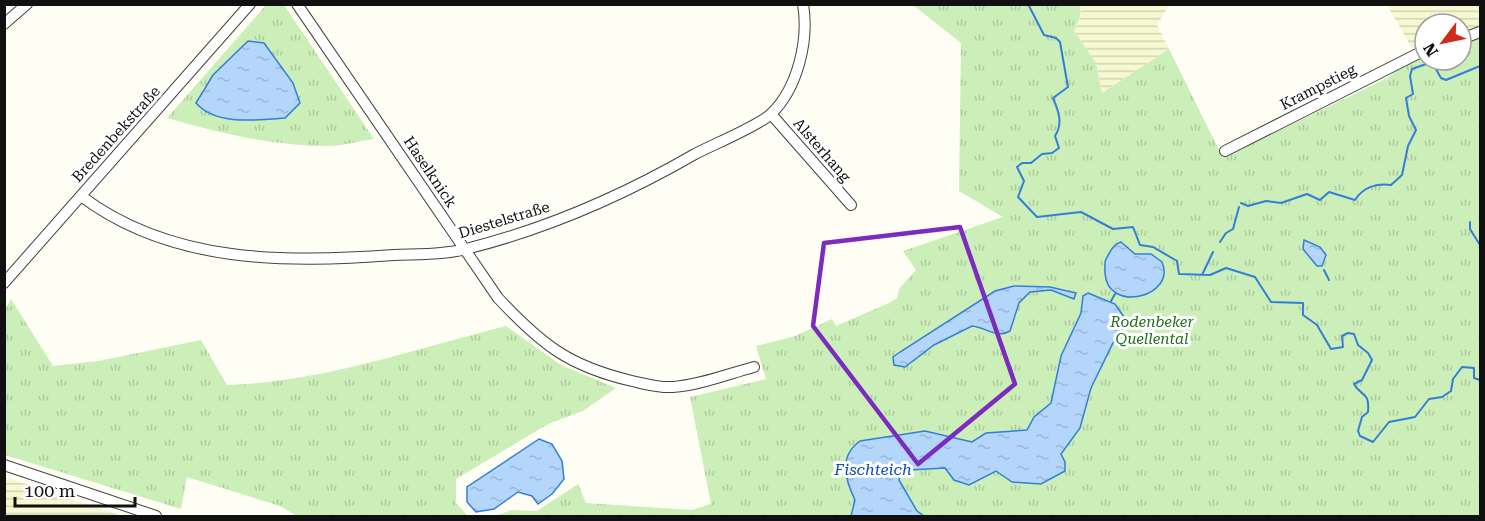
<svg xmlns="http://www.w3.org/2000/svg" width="1485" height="521" font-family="'Roboto Serif',serif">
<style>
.farmland{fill:url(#farmland-rules)}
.park{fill:url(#park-tufts);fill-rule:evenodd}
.water{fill:url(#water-ripples);stroke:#347ed9;stroke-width:1.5}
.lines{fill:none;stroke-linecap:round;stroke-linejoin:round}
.stream{stroke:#347ed9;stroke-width:2}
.minor-casing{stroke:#434343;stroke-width:12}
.minor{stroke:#fff;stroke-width:10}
.marked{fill:none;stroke:#7b2cbf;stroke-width:4.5;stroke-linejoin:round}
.labels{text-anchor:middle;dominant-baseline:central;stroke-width:6;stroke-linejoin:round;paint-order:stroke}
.street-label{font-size:15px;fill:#101010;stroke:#fff}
.park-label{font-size:15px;font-style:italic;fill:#1e6f1a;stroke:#fff}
.water-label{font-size:16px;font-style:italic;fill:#0d50af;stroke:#fff}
</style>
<defs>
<pattern id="farmland-rules" width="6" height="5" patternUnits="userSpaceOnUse" patternTransform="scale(1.5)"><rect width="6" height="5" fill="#f6f8d1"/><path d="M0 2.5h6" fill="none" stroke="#d2d4b2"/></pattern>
<pattern id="park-tufts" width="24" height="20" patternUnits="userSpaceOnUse" patternTransform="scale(1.5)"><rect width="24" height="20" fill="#cceeb9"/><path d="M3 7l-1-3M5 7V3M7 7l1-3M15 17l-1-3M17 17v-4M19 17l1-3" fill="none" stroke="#aecb9e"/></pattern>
<pattern id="water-ripples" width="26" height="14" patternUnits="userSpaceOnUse" patternTransform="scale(1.5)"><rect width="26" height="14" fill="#b4d6fb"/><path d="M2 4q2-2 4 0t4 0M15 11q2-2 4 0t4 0" fill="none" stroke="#9ab7d6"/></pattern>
</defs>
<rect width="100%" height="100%" fill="#fffef4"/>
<path class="farmland" d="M 1079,5 L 1169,5 L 1157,25 L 1169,49 L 1102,93 L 1096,63 L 1074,31 L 1080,18 L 1081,10 Z
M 1387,5 L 1480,5 L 1480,28 L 1461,34 L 1461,24 L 1425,24 L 1425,46 L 1412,48 Z
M 5,477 L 122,516 L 5,516 Z"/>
<path class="park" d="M 266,5 L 284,5 L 374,139 C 359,141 343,146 328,146 C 272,146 220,133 167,118 ZM 248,41 L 264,43 L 293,83 L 202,90 Z
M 913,5 L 1079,5 C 1083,14 1078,22 1074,31 L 1096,63 L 1102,93 L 1169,49 L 1223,158 L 1387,78 L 1414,56 L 1425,54 L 1425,60 L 1461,60 L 1461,43 L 1480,37 L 1480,516 L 494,516 L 512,510 L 537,511 L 578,484 L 586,503 L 692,510 L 711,504 L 690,397 L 766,379 L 756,346 L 795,336 L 832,319 L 836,326 L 891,302 L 897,298 L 899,289 L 916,270 L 903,251 L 1003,217 L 959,191 L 961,43 Z
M 11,299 L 53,366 L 98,361 L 201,340 L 227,385 C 322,382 414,349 506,326 L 561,365 L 616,388 L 583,411 L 548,424 L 456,479 L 456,503 L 468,516 L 297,516 L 280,506 L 187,477 L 181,509 L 5,455 L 4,312 Z"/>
<path class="water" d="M 248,41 L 264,43 L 293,83 L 300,103 L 285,118 C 257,120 216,126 196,103 L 213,75 Z
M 1304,240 L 1320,247 L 1326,255 L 1322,266 L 1317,266 L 1303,249 Z
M 1121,242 L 1135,254 L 1151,254 L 1162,262 C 1177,297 1107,314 1105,273 C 1105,269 1104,263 1106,259 C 1110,252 1113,244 1121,242 Z
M 1014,286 L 1050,287 L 1076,293 L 1074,299 L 1051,290 L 1030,292 L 1019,303 L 1010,331 C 997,339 985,327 972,326 L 934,345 L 905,367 L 894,365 L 893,357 L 900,352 L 995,291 Z
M 1088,293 L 1115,304 L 1124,317 L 1122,332 L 1113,343 L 1091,388 L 1080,428 L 1061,454 L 1065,462 L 1065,471 L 1041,484 L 1012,482 L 996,471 L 969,485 L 954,480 L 945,468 L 909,470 L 900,474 L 899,480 L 917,511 L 924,516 L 851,516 L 855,500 C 845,479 838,457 860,441 L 925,431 L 972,442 L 986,433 L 1027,430 L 1034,417 L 1051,403 L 1061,356 L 1081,313 L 1083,296 Z
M 539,439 L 552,444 L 562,461 L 564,479 L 552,494 L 538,504 L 532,496 L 518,492 L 494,509 L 476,512 L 467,502 L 467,487 Z"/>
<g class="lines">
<path class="stream" d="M 1028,4 L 1044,35 L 1056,38 L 1060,42 L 1068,87 L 1053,98 C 1059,112 1063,124 1055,136 L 1059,148 L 1052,153 L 1042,154 L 1031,163 L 1022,163 L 1017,167 L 1024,181 L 1018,197 L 1037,217 L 1081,212 L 1113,229 L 1133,227 L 1140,245 L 1153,247 L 1177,261 L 1179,274 L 1210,275 L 1226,268 L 1255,277 L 1271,302 L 1303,303 L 1303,315 L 1317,325 L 1331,349 L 1343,347 L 1342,336 L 1348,333 L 1354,334 L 1358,345 L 1368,353 L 1372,360 L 1362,380 L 1354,384 C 1361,397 1370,391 1368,412 L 1362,417 L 1358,431 L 1360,436 L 1373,442 L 1389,422 L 1415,417 L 1429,399 L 1442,397 L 1451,391 L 1453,379 L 1462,367 L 1474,368 L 1474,378 L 1480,380
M 1241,203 L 1248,206 L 1266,201 L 1281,203 L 1307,194 L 1320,200 L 1329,192 L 1355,200 C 1363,187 1377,183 1391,185 L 1402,175 L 1408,146 L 1416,130 L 1409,116 L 1406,98 L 1413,94 L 1410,76 L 1412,69 L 1432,62 L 1441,78 L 1446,80 L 1480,66
M 1470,222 L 1470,229 L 1480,245
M 1220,242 L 1226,233 L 1233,229 L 1239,207
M 1324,270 L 1329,280
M 1202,275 L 1213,252
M 1111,301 L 1115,294"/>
<defs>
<path id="minor" d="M 297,4 L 498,298 C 541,344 568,366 632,381 C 646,384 659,388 673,387 C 700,385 728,374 754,367
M 4,24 L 27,4
M 1461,39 L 1480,32
M 771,114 L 851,205
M 1225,151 L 1425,50
M 81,196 C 171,264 287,263 394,255 C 417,254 443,255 466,249 C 546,229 624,195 695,154 C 714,144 758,126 771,114 C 798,88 809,40 803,4
M 4,283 L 250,4
M 4,465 L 156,516"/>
</defs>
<use href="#minor" class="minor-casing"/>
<use href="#minor" class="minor"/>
</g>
<path class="marked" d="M 960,227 L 1015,384 L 918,464 L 813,326 L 824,243 Z"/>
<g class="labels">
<g class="street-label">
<text transform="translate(1318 87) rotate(-27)">Krampstieg</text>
<text transform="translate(116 134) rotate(-48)">Bredenbekstraße</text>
<text transform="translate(822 150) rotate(49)">Alsterhang</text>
<text transform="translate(430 172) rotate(56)">Haselknick</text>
<text transform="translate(504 220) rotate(-17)">Diestelstraße</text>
</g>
<g class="park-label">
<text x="1152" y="322">Rodenbeker<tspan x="1152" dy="17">Quellental</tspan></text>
</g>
<g class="water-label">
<text x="873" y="469">Fischteich</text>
</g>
</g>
<rect width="1485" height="521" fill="none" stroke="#101010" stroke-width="12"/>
<g transform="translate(1443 42) rotate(238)"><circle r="28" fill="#ffffff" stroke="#9f9f9f" stroke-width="1.5"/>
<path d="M0-4.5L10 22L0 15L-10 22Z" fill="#ce2d1b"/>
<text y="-9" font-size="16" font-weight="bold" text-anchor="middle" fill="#101010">N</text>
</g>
<path d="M15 497v9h120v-9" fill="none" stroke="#101010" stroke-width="3"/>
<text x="24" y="497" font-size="18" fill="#101010" stroke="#ffffff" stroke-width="4.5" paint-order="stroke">100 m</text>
</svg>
